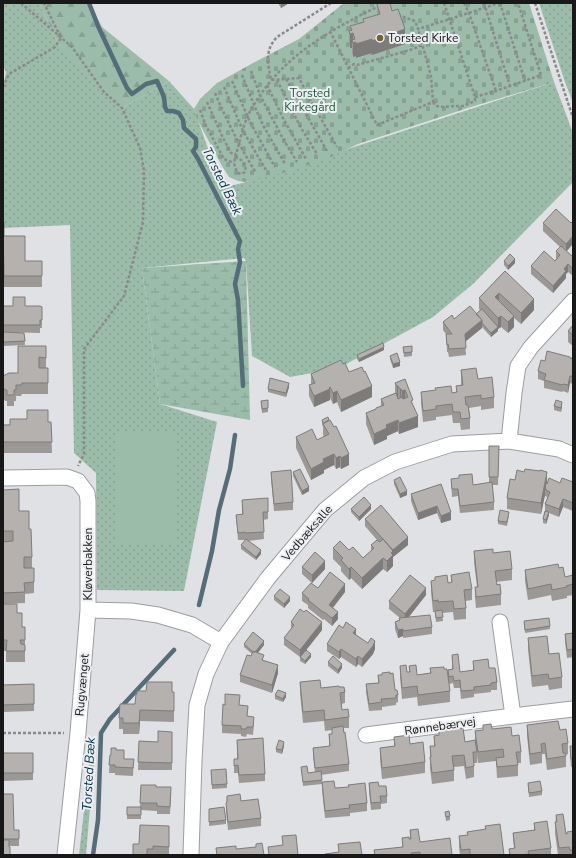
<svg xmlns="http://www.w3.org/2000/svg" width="576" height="858" font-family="'Nunito Sans',sans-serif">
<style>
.grass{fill:url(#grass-dots)}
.forest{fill:url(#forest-firs)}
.wetland{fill:url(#wetland-marsh)}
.cemetery{fill:url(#cemetery-stones);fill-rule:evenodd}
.pitch{fill:#9bbca9}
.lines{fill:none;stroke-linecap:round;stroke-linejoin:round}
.stream{stroke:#546d79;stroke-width:4.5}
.street-casing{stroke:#9c9da0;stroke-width:17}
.path{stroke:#898a8c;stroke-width:2.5;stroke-dasharray:3 2;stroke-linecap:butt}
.street{stroke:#fff;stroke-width:15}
.wall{fill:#9b9896}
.shaded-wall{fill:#7e7c7a}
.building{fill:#b4b1af;stroke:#7e7c7a}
.poi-dot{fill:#6d6633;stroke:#edeef1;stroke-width:1.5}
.labels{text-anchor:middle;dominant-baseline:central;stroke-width:4;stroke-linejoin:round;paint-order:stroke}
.poi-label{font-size:12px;fill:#181819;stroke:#edeef1;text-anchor:start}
.park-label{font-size:12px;fill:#215e42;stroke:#edeef1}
.street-label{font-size:12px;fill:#181819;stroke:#edeef1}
.water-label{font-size:13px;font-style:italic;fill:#003649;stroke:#edeef1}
</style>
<defs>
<pattern id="grass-dots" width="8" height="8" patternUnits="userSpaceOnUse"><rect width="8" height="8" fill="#9bbca9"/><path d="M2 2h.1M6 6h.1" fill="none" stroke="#85a191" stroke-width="1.8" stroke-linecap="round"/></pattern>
<pattern id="forest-firs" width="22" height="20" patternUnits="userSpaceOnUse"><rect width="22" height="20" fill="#9bbca9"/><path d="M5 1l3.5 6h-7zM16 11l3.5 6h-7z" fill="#85a191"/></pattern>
<pattern id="wetland-marsh" width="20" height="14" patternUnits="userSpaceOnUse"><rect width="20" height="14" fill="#9bbca9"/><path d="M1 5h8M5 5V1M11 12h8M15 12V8" fill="none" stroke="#85a191"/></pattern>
<pattern id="cemetery-stones" width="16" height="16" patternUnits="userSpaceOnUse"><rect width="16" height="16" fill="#9bbca9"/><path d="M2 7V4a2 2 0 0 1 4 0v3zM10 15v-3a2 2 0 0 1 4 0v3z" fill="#85a191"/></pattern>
</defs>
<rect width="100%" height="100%" fill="#e0e1e4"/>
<path class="grass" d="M 3,3 L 39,3 L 58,43 L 122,108 L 169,81 L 194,109 L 222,188 L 246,182 L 554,82 L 573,133 L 573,182 L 473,284 L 433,317 L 339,368 L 290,377 L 252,356 L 246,261 L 244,258 L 142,268 L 160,404 L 217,422 L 184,591 L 97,590 L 96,473 L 74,453 L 70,225 L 3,228 L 3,88 L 6,72 L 3,66 Z
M 539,3 L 573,3 L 573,103 L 565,82 Z
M 92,738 L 96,739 L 86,855 L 79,855 Z"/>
<path class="forest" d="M 39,3 L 90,3 L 102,27 L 169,81 L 122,108 L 104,92 L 58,43 Z"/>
<path class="wetland" d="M 246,261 L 250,420 L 160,404 L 142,268 Z"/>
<path class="cemetery" d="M 344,3 L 529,3 L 554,82 L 468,108 L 358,144 L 331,157 L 294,170 L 246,182 L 238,181 L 229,177 L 222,166 L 197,119 L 194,109 L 200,99 L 217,83 L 253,63 L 299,39 ZM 405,43 L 372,55 L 372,53 L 357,58 L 356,56 L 353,57 L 352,54 L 353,47 L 350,48 L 349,45 Z"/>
<path class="pitch" d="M 117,431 L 177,431 L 176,544 L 116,543 Z"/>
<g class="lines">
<path class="stream" d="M 89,3 L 98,26 L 127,88 L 132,94 L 146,84 L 157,81 L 164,97 L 165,107 L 167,111 L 173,111 L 179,113 L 183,120 L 184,128 L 196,139 L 196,147 L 193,151 L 198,159 L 240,241 L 238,249 L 240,262 L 235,284 L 238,300 L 243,386
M 199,605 L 212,551 L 219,510 L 230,469 L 235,435
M 93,855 L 98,820 L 101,733 L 110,719 L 174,650"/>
<defs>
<path id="street" d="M 509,441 L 514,393 L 518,366 L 531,347 L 573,301
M 3,478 L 67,477 L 78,481 L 87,493 L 88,501 L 88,610 L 78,733 L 65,855
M 88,610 L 131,611 L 158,615 L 192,625 L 221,642
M 500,622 L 513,716
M 366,735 L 513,716 L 573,709
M 191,855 L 194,761 L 197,705 L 206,674 L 221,642 L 268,578 L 325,510 L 364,478 L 395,462 L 452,444 L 509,441 L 559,449 L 573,455"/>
</defs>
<use href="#street" class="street-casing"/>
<path class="path" d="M 21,3 L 72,47 L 104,92 L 122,108 L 140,148 L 144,171 L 143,222 L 124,296 L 84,349 L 84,454 L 78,466
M 331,3 L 277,37 C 264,51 268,64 271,80 L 299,78 L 311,101 L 337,147
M 464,3 L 469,13 L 496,91
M 484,3 L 510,86
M 500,3 L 525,81
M 535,3 L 573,118
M 398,15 L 415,21 L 418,29 L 450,19 L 499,3
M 330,31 L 377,125 L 433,102 L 431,76 L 418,29
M 348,68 L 354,64 L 357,65 L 410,50 L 423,45
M 251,71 L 260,95 L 282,137 L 297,162
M 242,75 L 254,105 L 263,125 L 285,164
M 286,79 L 327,151
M 277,80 L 301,128 L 317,154
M 232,81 L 250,122 L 275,167
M 267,85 L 283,118 L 306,159
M 3,87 L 9,74 L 55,47 L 61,38 L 44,3
M 224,87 L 243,131 L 266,170
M 215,93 C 227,121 240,147 256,173
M 475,97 L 496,91 L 541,75 L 518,3
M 207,102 L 223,138 L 231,153 L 236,154
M 433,102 L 436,106 L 444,107 L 455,106 L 463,106 L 475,101 L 475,97 L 444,3
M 200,110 L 206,126 L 224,159 L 234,163
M 235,157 C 242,159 247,165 245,172 L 241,174 L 238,173 C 233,166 234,161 236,154 C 240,142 242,128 248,116 C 250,110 254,105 257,100 C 285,55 332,29 379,6
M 3,733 L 64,733"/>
<use href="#street" class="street"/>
</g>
<path class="wall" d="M 278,3 L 289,3 L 281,8 Z
M 377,4 L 392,11 L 405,44 L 372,55 L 372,53 L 356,58 L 356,56 L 353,57 L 352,54 L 352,48 L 350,48 L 349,45 L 349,31 L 350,30 L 350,26 L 363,22 L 363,19 L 377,15 Z
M 3,222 L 4,236 L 25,261 L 42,261 L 42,287 L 4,287 Z
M 543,223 L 571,223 L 566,251 L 573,257 L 573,276 L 568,272 L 566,274 L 566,278 L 553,293 L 531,274 L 531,266 L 555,261 L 556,259 L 556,251 L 560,247 L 543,231 Z
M 504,261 L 515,263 L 508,270 L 504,265 Z
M 505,271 L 534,310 L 521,324 L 514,318 L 514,327 L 508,333 L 501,327 L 498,329 L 498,328 L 498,331 L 491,337 L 482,327 L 482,328 L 465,341 L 466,355 L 449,357 L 448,352 L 447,352 L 446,334 L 443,330 L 443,322 L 454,319 L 476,314 L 480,310 L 479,309 L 479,298 Z
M 3,306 L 42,307 L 42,328 L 40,328 L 40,333 L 3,332 Z
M 573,325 L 573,346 L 568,342 L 568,331 Z
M 3,332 L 24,333 L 25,345 L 3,346 Z
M 46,346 L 46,368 L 48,368 L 48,394 L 22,394 L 21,396 L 16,396 L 16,401 L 14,401 L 14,406 L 7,406 L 7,401 L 5,401 L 3,398 L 3,376 L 18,373 Z
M 412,346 L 412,356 L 404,357 L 403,347 Z
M 384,350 L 359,362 L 357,359 L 357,355 Z
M 390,356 L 400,366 L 393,368 L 390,359 Z
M 573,357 L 573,384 L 570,383 L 568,393 L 563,391 L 562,392 L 544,388 L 544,381 L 538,379 L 538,371 L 545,361 L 570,358 L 572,359 Z
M 343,364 L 349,372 L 372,397 L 341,412 L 337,402 L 333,404 L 330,398 L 330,400 L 314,407 L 309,396 L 309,385 L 311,384 L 311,374 Z
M 461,370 L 478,379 L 494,397 L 494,408 L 481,410 L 481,406 L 469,408 L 470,418 L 470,429 L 461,430 L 460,423 L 453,423 L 452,415 L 436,417 L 436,420 L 423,422 L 421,403 L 421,392 L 452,393 L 456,392 L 456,386 L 461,385 Z
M 405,379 L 413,405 L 418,427 L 399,434 L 398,431 L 387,436 L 387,439 L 374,445 L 366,424 L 366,413 L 376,409 L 376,408 L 381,406 L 381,399 L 395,393 L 395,383 Z
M 289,387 L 286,397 L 268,392 L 268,389 Z
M 261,401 L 268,408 L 268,412 L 262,413 Z
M 554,406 L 562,406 L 561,412 L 554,410 Z
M 322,420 L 349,465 L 341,469 L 340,467 L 336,469 L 334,465 L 324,470 L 324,473 L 311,480 L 296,448 L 296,437 L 317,440 L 324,437 L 323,434 L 323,427 L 322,424 Z
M 51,422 L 52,453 L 3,453 L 3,425 Z
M 489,446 L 499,446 L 498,485 L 492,485 L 494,502 L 494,510 L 460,513 L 458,496 L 452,497 L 451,479 L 473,485 L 489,483 Z
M 271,472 L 293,502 L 293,510 L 274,511 L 271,479 Z
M 293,472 L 309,491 L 302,495 L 293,476 Z
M 394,480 L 407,495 L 400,498 L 394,484 Z
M 573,482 L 573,511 L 563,507 L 559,517 L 549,513 L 549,515 L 546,524 L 543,523 L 543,519 L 545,511 L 545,504 L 547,499 L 547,497 L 545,496 L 545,495 L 541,514 L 507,509 L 507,498 L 547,484 Z
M 441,484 L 451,520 L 441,523 L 437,513 L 418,520 L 411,501 L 411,494 Z
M 3,490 L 19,511 L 29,529 L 32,557 L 32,568 L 24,568 L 34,568 L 34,593 L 25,594 L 25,603 L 3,604 Z
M 242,500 L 268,512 L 268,519 L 263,520 L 264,539 L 248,541 L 261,554 L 256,560 L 241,549 L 241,545 L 245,541 L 245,540 L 238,540 L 236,515 L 242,514 Z
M 351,509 L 371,509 L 359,521 L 351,512 Z
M 509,515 L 507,526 L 498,524 L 498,521 Z
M 365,519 L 408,545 L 393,557 L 393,566 L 387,572 L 383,569 L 362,589 L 351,578 L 349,580 L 341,571 L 341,567 L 333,559 L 333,548 L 349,550 L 363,558 L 371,551 L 371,545 L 377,540 L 365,526 Z
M 474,551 L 493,553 L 512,569 L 512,580 L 496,582 L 497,585 L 501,594 L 501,605 L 476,608 L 475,598 L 475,587 L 477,587 L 474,562 Z
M 572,560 L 573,560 L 573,595 L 567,596 L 567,598 L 552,601 L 551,595 L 528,600 L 525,581 L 525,570 L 559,568 L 565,577 L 573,575 Z
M 302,567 L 325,569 L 312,583 L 302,574 Z
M 451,575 L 472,589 L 472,600 L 465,601 L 466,608 L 466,619 L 454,620 L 453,612 L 442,613 L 443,621 L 436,622 L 435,612 L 433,612 L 431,592 L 431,581 L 448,583 L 451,582 Z
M 318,588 L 345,592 L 333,608 L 338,619 L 332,626 L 324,619 L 323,620 L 308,608 L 308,605 L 302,601 L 302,593 Z
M 426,595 L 408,617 L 432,627 L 432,634 L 403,638 L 403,636 L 398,638 L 395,629 L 395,622 L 399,620 L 400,618 L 389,609 L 389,601 Z
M 274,596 L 290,601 L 284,608 L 274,600 Z
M 3,604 L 17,613 L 22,627 L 25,627 L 25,662 L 6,662 L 6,651 L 3,651 Z
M 524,621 L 550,626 L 550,629 L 525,633 Z
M 291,622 L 322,630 L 306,650 L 311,657 L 305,664 L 300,661 L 300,657 L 284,645 L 284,638 L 291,629 Z
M 573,633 L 573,657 L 567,658 L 565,642 L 565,634 Z
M 356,635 L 375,649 L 373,654 L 362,667 L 358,664 L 356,667 L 341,657 L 339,659 L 327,651 L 327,644 Z
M 528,638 L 549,654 L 562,677 L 562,688 L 549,690 L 548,685 L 532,687 L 528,649 Z
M 244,644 L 264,645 L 258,653 L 264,661 L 278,673 L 272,693 L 240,682 L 240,675 L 252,654 L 244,647 Z
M 452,655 L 460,672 L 473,670 L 473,661 L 489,668 L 497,682 L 497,690 L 491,690 L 491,692 L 474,694 L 474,697 L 461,699 L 460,688 L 454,688 L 453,683 L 449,684 L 450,691 L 450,702 L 418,706 L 417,697 L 402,699 L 400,677 L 400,666 L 407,672 L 409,672 L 409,666 L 417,675 L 430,673 L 430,668 L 444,669 L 448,677 L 448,670 L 452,669 Z
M 328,662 L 342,668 L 338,674 L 328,666 Z
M 378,675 L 395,690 L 398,695 L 398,702 L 396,703 L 396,705 L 382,707 L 382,710 L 369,711 L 366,692 L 366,684 L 378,683 Z
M 300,682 L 321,688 L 339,687 L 345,692 L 345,703 L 341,704 L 342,710 L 349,717 L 349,728 L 343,728 L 349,764 L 349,771 L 321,775 L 322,782 L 367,803 L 367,811 L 350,813 L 350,816 L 325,818 L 322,790 L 322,784 L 303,786 L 301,767 L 308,773 L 315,772 L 313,756 L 313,748 L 329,746 L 329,734 L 332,734 L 332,730 L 325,731 L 324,721 L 303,723 L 300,693 Z
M 34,684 L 34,711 L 3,712 L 3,685 Z
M 172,692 L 174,703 L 174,722 L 140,721 L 139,734 L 123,734 L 123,729 L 119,729 L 119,718 L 135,704 Z
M 275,695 L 286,697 L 283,702 L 275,699 Z
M 240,705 L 254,724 L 253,735 L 247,734 L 246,737 L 241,736 L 241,734 L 222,733 L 222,725 Z
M 483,725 L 492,729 L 512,736 L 521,752 L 521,763 L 518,763 L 518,776 L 497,778 L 496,761 L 478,763 L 477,755 L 477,763 L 474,763 L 474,777 L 466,779 L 464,766 L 454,767 L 454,781 L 432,784 L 430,768 L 430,746 L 434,746 L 434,736 L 439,735 L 439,731 L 465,742 L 475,740 L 475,731 L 483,730 Z
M 527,725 L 560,730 L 568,743 L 568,754 L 566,755 L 566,767 L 547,770 L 545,754 L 542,754 L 542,763 L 530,765 L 527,736 Z
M 172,732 L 172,770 L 138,770 L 139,741 L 158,742 Z
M 394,737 L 410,744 L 425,762 L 425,773 L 382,779 L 380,759 L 380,748 L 394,746 Z
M 237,740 L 265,774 L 265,781 L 239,783 L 238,773 L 234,773 L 234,759 L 237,759 Z
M 284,746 L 282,754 L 276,752 L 276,749 Z
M 570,746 L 573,746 L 573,766 L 571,767 L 570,754 Z
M 116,750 L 124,759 L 134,759 L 133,776 L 115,775 L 115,773 L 109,773 L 110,755 L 111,755 Z
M 3,753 L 33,753 L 33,780 L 3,781 Z
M 211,770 L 227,784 L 227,788 L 212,789 Z
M 369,783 L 379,786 L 387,796 L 387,803 L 381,804 L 381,809 L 371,810 L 369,791 Z
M 528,783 L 542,791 L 542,795 L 529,797 Z
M 141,785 L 156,787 L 171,795 L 170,814 L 157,814 L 157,811 L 141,810 L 141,819 L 127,819 L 127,807 L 140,807 Z
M 3,794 L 14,830 L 19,830 L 19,846 L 9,846 L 3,855 Z
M 227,796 L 261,818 L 261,826 L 228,830 L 226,810 Z
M 209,809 L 226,820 L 226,824 L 209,826 Z
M 445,812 L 450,816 L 450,820 L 446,821 Z
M 556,815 L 566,834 L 573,831 L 573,855 L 558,855 L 555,833 Z
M 534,823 L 551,848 L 551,855 L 509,855 L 509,849 L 514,848 L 513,840 L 513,833 L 534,830 Z
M 169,826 L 169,855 L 153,854 L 153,855 L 133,855 L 133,844 L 139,844 Z
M 485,826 L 504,855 L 460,855 L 459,847 L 459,836 L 467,835 L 467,832 L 485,830 Z
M 410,830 L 420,842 L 452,855 L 374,855 L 374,850 L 402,847 L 402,838 L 410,839 Z"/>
<path class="shaded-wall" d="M 281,3 L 289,3 L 281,8 Z
M 405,29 L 405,44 L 372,55 L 372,41 Z
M 353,33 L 353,43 L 356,42 L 356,56 L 353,57 L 353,43 L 352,40 L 352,48 L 350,48 L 350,34 Z
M 372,39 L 372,53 L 356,58 L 356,44 Z
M 573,236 L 573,244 L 566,252 L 566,244 Z
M 515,259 L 515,263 L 508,270 L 508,266 Z
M 568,264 L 568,272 L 566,274 L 566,278 L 553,293 L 553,286 L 564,269 Z
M 499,293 L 499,304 L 495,297 Z
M 534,299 L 534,310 L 521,324 L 521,313 Z
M 501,316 L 501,327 L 498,329 L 498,318 Z
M 514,316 L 514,327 L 508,333 L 508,322 Z
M 482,320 L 482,328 L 465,342 L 465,334 Z
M 498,327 L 498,331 L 491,337 L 491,333 Z
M 384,347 L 384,350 L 359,362 L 359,359 Z
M 400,362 L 400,366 L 393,368 L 393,364 Z
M 570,376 L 570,383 L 568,393 L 568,385 Z
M 289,383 L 289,387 L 286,397 L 286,393 Z
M 372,386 L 372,397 L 341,412 L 341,400 Z
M 397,386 L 398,386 L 398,397 L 397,397 Z
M 330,387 L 330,400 L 314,407 L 314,396 Z
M 400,389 L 401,389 L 401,400 L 400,400 Z
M 405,390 L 405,400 L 402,402 L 402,391 Z
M 337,391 L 337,402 L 333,404 L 333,393 Z
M 562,402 L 562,406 L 561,412 L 561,408 Z
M 418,416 L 418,427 L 399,434 L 399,423 Z
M 398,420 L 398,431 L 387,436 L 387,439 L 374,445 L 374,434 L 386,425 Z
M 334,454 L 334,465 L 324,470 L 324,473 L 311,480 L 311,469 L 323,459 Z
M 349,454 L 349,465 L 341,469 L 341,458 Z
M 340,456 L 340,467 L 336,469 L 336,458 Z
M 547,472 L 547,483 L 546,489 L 545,489 L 545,495 L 541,514 L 541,503 Z
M 309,487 L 309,491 L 302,495 L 302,491 Z
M 407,491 L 407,495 L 400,498 L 400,494 Z
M 563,499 L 563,507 L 559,517 L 559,509 Z
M 371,505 L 371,509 L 359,521 L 359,517 Z
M 437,506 L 437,513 L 418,520 L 418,513 Z
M 451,512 L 451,520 L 441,523 L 441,516 Z
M 549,512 L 549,515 L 546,524 L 546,520 Z
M 408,537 L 408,545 L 393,557 L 393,566 L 387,572 L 387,561 L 392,551 Z
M 261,550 L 261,554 L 256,560 L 256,557 Z
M 383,558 L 383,569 L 362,589 L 362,578 Z
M 325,561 L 325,569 L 312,583 L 312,575 Z
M 351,567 L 351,578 L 349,580 L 349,569 Z
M 345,584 L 345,592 L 329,612 L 329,605 Z
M 426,588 L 426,595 L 405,622 L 405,614 Z
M 290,597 L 290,601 L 284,608 L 284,604 Z
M 338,612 L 338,619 L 332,626 L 332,618 Z
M 322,622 L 322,630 L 300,658 L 300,650 Z
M 356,629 L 356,636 L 353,633 Z
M 403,629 L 403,636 L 398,638 L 398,630 Z
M 264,641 L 264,645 L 255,656 L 255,653 Z
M 375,641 L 375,649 L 373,654 L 362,667 L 362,659 Z
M 341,649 L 341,657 L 339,659 L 339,652 Z
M 311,654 L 311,657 L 305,664 L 305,661 Z
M 358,656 L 358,664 L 356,667 L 356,659 Z
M 342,664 L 342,668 L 338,674 L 338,670 Z
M 278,665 L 278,673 L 272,693 L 272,685 Z
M 286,693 L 286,697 L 283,702 L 283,699 Z
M 140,710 L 140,721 L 139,734 L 139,723 Z
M 284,742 L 284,746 L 282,754 L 282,750 Z"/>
<path class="building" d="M 381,3 L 390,3 L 392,11 L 398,9 L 405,29 L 372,41 L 372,39 L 356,44 L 356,42 L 353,43 L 352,40 L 355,39 L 353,33 L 350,34 L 349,31 L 352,30 L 350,26 L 364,22 L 363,19 L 380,14 L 377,4 Z
M 556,209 L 571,223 L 573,221 L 573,236 L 566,244 L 543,223 Z
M 3,222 L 4,222 L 4,236 L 25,236 L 25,261 L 42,261 L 42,276 L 4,276 Z
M 561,246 L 573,257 L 573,269 L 568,264 L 564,269 L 566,271 L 553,286 L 531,266 L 544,251 L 555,261 L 560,255 L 556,251 Z
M 510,254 L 515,259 L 508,266 L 504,261 Z
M 505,271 L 534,299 L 521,313 L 499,293 L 495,297 L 514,316 L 508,322 L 501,316 L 498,318 L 479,298 Z
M 13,297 L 25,297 L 25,306 L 40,306 L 42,307 L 42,320 L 40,320 L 40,325 L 3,325 L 3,306 L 13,306 Z
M 470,306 L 482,320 L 465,334 L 466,348 L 449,349 L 448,344 L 447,345 L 446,334 L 452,334 L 443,322 L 452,315 L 454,319 Z
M 482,309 L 498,327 L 491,333 L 482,323 L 482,320 L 476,314 Z
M 573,325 L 573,335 L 568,331 Z
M 3,332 L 24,333 L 25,341 L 3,342 Z
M 383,343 L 384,347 L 359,359 L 357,355 Z
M 18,346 L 46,346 L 46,358 L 39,357 L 39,368 L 48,368 L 48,383 L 22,383 L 21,385 L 16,385 L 16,390 L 14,390 L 14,395 L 7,395 L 7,390 L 5,390 L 3,387 L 3,376 L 9,373 L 18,373 Z
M 412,346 L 412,352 L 404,353 L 403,347 Z
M 547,351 L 570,357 L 570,358 L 572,359 L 572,357 L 573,357 L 573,376 L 570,376 L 568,385 L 563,384 L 562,385 L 544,380 L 546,374 L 538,371 L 541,360 L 545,361 Z
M 397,353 L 400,362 L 393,364 L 390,356 Z
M 341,360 L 343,364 L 345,363 L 349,372 L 362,367 L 364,372 L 365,371 L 372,386 L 341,400 L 337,391 L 333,393 L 330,387 L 329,388 L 330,389 L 314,396 L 309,385 L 315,383 L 311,374 Z
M 476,368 L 478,379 L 492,377 L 494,397 L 481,399 L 481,395 L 465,397 L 466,405 L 468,405 L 470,418 L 461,419 L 460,412 L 453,412 L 452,404 L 436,406 L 436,409 L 423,411 L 421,392 L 436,390 L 435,388 L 451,386 L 452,393 L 457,392 L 456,386 L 463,385 L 461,370 Z
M 270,378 L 289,383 L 286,393 L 268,389 Z
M 405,379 L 413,400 L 411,401 L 418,416 L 399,423 L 398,420 L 386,425 L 387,428 L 374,434 L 366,413 L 376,409 L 376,408 L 384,405 L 381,399 L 396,393 L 398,399 L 402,397 L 403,399 L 408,397 L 405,390 L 402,391 L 401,389 L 400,389 L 398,386 L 397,386 L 395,383 Z
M 268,400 L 268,408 L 262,409 L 261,401 Z
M 556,400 L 562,402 L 561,408 L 554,406 Z
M 27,410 L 48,410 L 48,422 L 51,422 L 52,442 L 3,442 L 3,425 L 10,425 L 10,419 L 27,419 Z
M 328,417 L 329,420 L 323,423 L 322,420 Z
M 330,420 L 334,427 L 336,426 L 349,454 L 341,458 L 340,456 L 336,458 L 334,454 L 323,459 L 324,462 L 311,469 L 296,437 L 312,429 L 317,440 L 329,434 L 323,424 Z
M 489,446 L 499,446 L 498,477 L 489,477 Z
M 300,469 L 309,487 L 302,491 L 293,472 Z
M 525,469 L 540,471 L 540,470 L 547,472 L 541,503 L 507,498 L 510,479 L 515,480 L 517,470 L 524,472 Z
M 291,470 L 293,502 L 274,504 L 271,472 Z
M 472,474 L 473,485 L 492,482 L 494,502 L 460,506 L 458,489 L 452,489 L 451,479 L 459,478 L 459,475 Z
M 400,477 L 407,491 L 400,494 L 394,480 Z
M 549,478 L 560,483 L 562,478 L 573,482 L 573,503 L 563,499 L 559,509 L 545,504 L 550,492 L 547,491 L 547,490 L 545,489 L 546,483 L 547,484 Z
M 441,484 L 451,512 L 441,516 L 437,506 L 418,513 L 411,494 Z
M 19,489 L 19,511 L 29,511 L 29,529 L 31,529 L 32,557 L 24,557 L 24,568 L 34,568 L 34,582 L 24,583 L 25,592 L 3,593 L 3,542 L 13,541 L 13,531 L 3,531 L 3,490 Z
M 364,497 L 371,505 L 359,517 L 351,509 Z
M 268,498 L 268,512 L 263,512 L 264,532 L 245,533 L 245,532 L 238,533 L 236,515 L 243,514 L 242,500 Z
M 381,505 L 408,537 L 393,550 L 383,539 L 365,519 Z
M 500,510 L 509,512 L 507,522 L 498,521 Z
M 545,511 L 549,512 L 546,520 L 543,519 Z
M 246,539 L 261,550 L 256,557 L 241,545 Z
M 383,539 L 393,551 L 391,553 L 393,555 L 387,561 L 383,558 L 362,578 L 351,567 L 349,569 L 341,560 L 343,558 L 333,548 L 340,541 L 349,550 L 353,547 L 363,558 L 374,548 L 371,545 L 377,540 L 380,542 Z
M 493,549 L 493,553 L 510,551 L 512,569 L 495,571 L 497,585 L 500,584 L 501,594 L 476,597 L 475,587 L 478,587 L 474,551 Z
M 315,552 L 325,561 L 312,575 L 302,567 Z
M 558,564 L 559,568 L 563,567 L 565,577 L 573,575 L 573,584 L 566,586 L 567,587 L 552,590 L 551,584 L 528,589 L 525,570 Z
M 330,572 L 345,584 L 329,605 L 338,612 L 332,618 L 324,612 L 323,612 L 308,600 L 309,599 L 302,593 L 311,583 L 318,588 Z
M 469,572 L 472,589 L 464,590 L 466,608 L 454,609 L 453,601 L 438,602 L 438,600 L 433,601 L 431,581 L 435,580 L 435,577 L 447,575 L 448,583 L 452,582 L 451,575 Z
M 410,575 L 426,588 L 405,614 L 389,601 Z
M 280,589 L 290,597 L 284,604 L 274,596 Z
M 3,604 L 17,604 L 17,613 L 22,613 L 22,627 L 25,627 L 25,640 L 20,640 L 21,644 L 25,645 L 25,651 L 6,651 L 7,640 L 3,640 Z
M 300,609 L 304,612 L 306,610 L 322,622 L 300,650 L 284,638 L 294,625 L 291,622 Z
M 442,610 L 443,617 L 436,618 L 435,611 Z
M 430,615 L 432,627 L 403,631 L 403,629 L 398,630 L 395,622 L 400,620 L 399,618 Z
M 549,618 L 550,626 L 525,630 L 524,621 Z
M 346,622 L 356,629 L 353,633 L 368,643 L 371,638 L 375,641 L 373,646 L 362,659 L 358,656 L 356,659 L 341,649 L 339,652 L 327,644 L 339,625 L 343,628 Z
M 253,632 L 264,641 L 255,652 L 253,652 L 244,644 Z
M 573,633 L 573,649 L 567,650 L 565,634 Z
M 547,636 L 549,654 L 559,653 L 562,677 L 549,679 L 548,674 L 532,676 L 528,638 Z
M 306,650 L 311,654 L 305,661 L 300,657 Z
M 253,651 L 264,655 L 262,660 L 278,665 L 272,685 L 240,675 L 247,655 L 251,656 Z
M 458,654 L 460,672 L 474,670 L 473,661 L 488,659 L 489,668 L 495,668 L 497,682 L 491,683 L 491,685 L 474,687 L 474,690 L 461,691 L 460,680 L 454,681 L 453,676 L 449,677 L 448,670 L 453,669 L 452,655 Z
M 333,656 L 342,664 L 338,670 L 328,662 Z
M 406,665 L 407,672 L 410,672 L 409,666 L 416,665 L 417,675 L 431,673 L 430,668 L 444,667 L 444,669 L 447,669 L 450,691 L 418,695 L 417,686 L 402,688 L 400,666 Z
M 390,672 L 390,674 L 393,673 L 395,690 L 397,690 L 398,695 L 396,695 L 396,698 L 381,699 L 382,702 L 369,704 L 366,684 L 379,683 L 378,675 L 382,675 L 382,673 Z
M 320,680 L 321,688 L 339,686 L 339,687 L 344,687 L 345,692 L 340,693 L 342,710 L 348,709 L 349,717 L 325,720 L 324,710 L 303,712 L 300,682 Z
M 147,682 L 172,682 L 172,692 L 174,692 L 174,711 L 140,710 L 139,723 L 123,723 L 123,718 L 119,718 L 120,704 L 135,704 L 136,694 L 137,694 L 137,691 L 146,691 Z
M 34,684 L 34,704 L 3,705 L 3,685 Z
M 278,690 L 286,693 L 283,699 L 275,695 Z
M 225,694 L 240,695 L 239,705 L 248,706 L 247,716 L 254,717 L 253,727 L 247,727 L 246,729 L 241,729 L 241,726 L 222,725 L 223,704 L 225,705 Z
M 558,721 L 560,730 L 566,729 L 568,743 L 562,744 L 563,753 L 565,753 L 566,756 L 547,759 L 545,743 L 541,744 L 542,752 L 530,754 L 527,725 Z
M 491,724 L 492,729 L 511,727 L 512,736 L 519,735 L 521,752 L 516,752 L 518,765 L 497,767 L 496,758 L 504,757 L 503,749 L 478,752 L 475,731 L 483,730 L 483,725 Z
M 343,726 L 344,733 L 345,732 L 349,764 L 315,768 L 313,748 L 330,746 L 329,734 L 332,734 L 332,728 Z
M 463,728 L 465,742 L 475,740 L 477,752 L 473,752 L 474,766 L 466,768 L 464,755 L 452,756 L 454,770 L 432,773 L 430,757 L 431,757 L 430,746 L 435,746 L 434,736 L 439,735 L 439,731 Z
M 158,731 L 172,732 L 172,763 L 138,762 L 139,741 L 158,742 Z
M 409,735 L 410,744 L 423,742 L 425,762 L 382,768 L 380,748 L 395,746 L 394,737 Z
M 263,738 L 265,774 L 239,775 L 238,765 L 234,766 L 234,759 L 238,759 L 237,740 Z
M 279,740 L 284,742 L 282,750 L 276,749 Z
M 570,746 L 573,746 L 573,759 L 571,759 Z
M 111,748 L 116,748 L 116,750 L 124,750 L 124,759 L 134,759 L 133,768 L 115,767 L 115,765 L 109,765 L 110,755 L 111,755 Z
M 3,753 L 33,753 L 33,773 L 3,773 Z
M 307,766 L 308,773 L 321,771 L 322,780 L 303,782 L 301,767 Z
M 226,769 L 227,784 L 212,785 L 211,770 Z
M 334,781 L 335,788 L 349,787 L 348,785 L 365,783 L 367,803 L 349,805 L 350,808 L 325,811 L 322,782 Z
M 540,781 L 542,791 L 529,793 L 528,783 Z
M 378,782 L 379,786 L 386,786 L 387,796 L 380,796 L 381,802 L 371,803 L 369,783 Z
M 141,785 L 156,785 L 156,787 L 171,787 L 170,807 L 157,806 L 157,803 L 140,803 Z
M 3,794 L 13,794 L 14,830 L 19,830 L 19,839 L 3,839 Z
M 240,794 L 241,801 L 258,799 L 261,818 L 228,822 L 226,803 L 227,802 L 227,796 Z
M 127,807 L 141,807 L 141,815 L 127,815 Z
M 224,807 L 226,820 L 209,822 L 209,809 Z
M 449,811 L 450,816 L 446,817 L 445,812 Z
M 563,814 L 566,834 L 567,834 L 567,832 L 573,831 L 573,850 L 570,850 L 569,847 L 559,848 L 555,822 L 557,822 L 556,815 Z
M 547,821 L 551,848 L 528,851 L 529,854 L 519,855 L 510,855 L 509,849 L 515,848 L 513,833 L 535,830 L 534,823 Z
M 500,824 L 504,855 L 470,855 L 470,849 L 461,850 L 459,836 L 468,835 L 467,832 L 486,829 L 485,826 Z
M 140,825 L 169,826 L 169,847 L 153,846 L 153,849 L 147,849 L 147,855 L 133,855 L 133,844 L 139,844 Z
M 418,829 L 420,842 L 450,838 L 452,855 L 420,855 L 420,852 L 411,853 L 411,855 L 375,855 L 374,850 L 403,847 L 402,838 L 409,837 L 409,839 L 411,839 L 410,830 Z
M 296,835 L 298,855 L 269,855 L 268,847 L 283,845 L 282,836 Z
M 3,840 L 9,840 L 9,847 L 10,847 L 10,855 L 3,855 Z
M 360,842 L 362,855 L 325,855 L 325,854 L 339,852 L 338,844 Z
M 262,843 L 264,855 L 217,855 L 216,848 L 236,846 L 236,849 L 256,847 L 256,844 Z"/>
<circle class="poi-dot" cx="380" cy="38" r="4"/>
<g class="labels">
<g class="poi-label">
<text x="388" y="38">Torsted Kirke</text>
</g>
<g class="park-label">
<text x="310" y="93">Torsted<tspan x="310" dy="14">Kirkegård</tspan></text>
</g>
<g class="street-label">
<text transform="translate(307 533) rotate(-49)">Vedbæksalle</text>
<text transform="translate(88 564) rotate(-90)">Kløverbakken</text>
<text transform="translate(82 685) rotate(-85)">Rugvænget</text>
<text transform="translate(440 726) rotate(-8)">Rønnebærvej</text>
</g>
<g class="water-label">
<text transform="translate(222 181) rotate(64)">Torsted Bæk</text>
<text transform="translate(89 774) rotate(-87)">Torsted Bæk</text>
</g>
</g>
<rect width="576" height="858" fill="none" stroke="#181819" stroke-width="8"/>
</svg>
